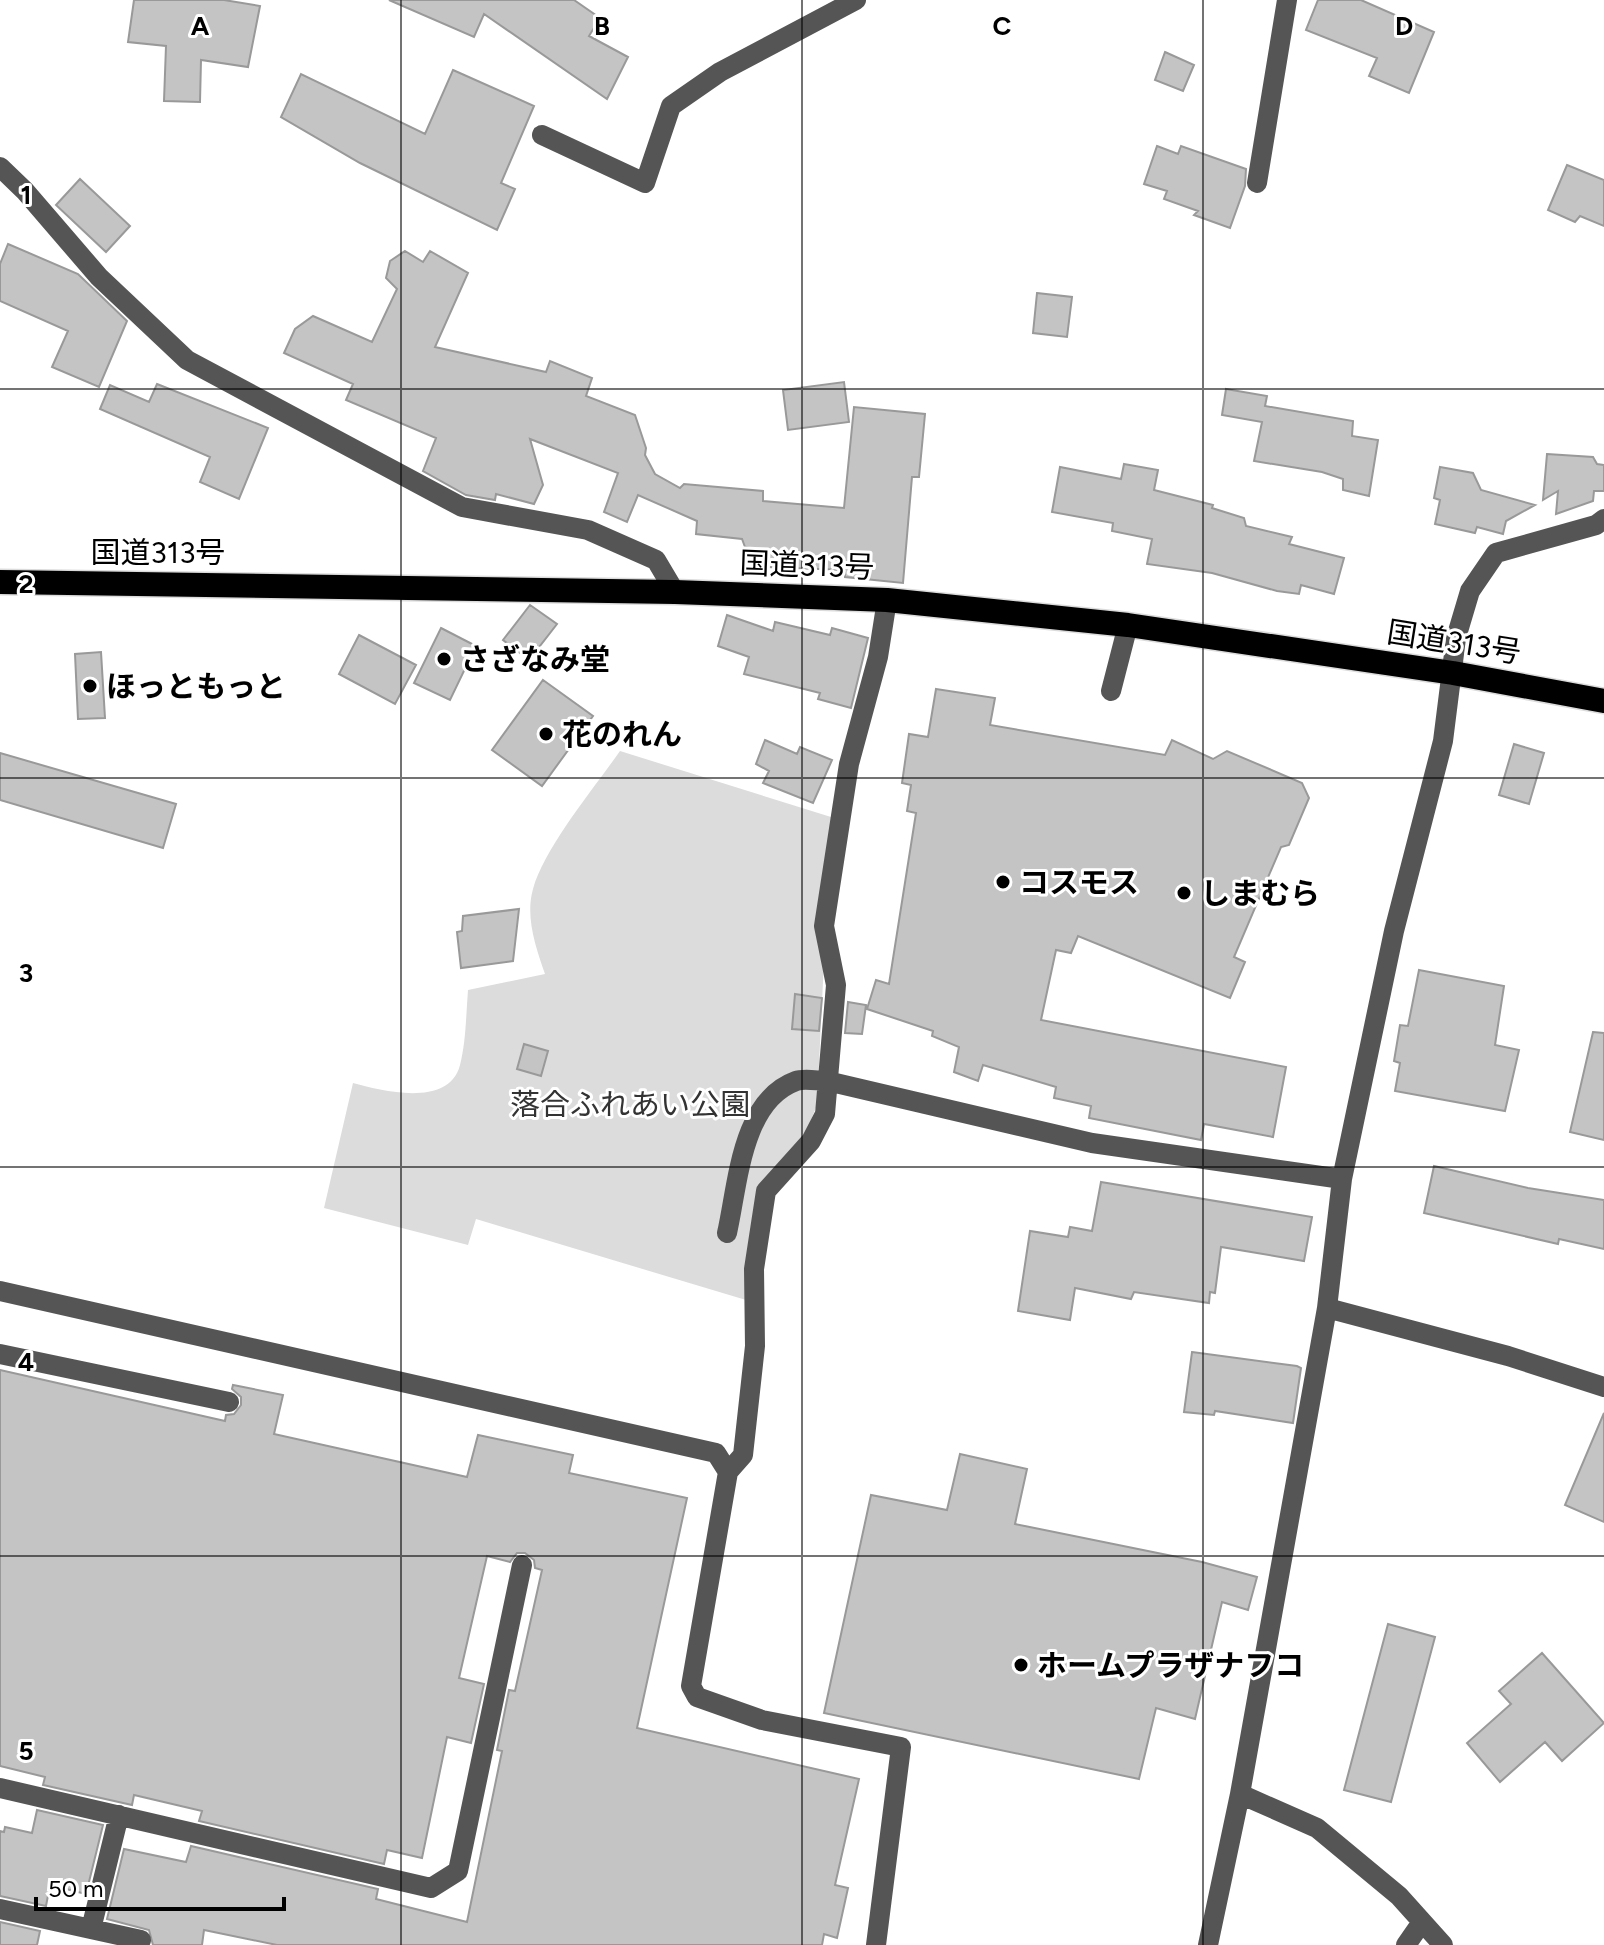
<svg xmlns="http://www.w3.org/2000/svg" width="1604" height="1945" font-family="Figtree,'Noto Sans JP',sans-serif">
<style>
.green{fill:#dcdcdc}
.building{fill:#c4c4c4;stroke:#999;stroke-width:2}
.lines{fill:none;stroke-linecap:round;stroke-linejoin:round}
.highway-casing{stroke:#dbdbdb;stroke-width:27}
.minor{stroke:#555;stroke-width:20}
.highway{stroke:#000;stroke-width:24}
.grid{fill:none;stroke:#000;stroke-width:2;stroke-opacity:0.55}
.poi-dot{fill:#000;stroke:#fff;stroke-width:3}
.labels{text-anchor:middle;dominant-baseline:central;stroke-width:6;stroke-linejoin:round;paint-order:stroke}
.street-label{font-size:30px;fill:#000;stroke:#fff}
.poi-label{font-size:30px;font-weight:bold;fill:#000;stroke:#fff;text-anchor:start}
.park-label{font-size:30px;fill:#333;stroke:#fff}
.grid-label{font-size:26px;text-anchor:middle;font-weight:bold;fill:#000;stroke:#fff;stroke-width:6;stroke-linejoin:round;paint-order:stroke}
</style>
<rect width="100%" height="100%" fill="#fff"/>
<path class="green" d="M 620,751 L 831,817 L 817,1105 L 805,1135 L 763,1183 L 746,1300 L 476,1219 L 468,1245 L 324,1208 L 353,1083 C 382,1091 449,1108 460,1065 C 466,1042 466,1015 468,990 L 545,974 C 536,948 525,917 533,889 C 544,848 595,787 620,751 Z"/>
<path class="building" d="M 134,0 L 224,0 L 260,6 L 248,67 L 201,60 L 200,102 L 164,101 L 166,46 L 128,42 Z
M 389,0 L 574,0 L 600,18 L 589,36 L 628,57 L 607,99 L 484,14 L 474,37 Z
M 1318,0 L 1361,0 L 1434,32 L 1409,93 L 1369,76 L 1377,58 L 1306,30 Z
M 1165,52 L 1194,65 L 1183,91 L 1155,80 Z
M 453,70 L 534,106 L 501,183 L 515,189 L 497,230 L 360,163 L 281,117 L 301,74 L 425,134 Z
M 1157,146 L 1178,154 L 1181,146 L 1246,169 L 1245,186 L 1230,228 L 1194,215 L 1198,211 L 1164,199 L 1167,191 L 1144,184 Z
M 1567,165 L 1604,180 L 1604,226 L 1580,216 L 1575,222 L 1548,210 Z
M 80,179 L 130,226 L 106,252 L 56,205 Z
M 8,244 L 78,274 L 127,321 L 99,387 L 52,367 L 68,331 L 0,301 L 0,264 Z
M 405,251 L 423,262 L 430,251 L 468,273 L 435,347 L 546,372 L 550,361 L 592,378 L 586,396 L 635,415 L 646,448 L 645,455 L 655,474 L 680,488 L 684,484 L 763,491 L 763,501 L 844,508 L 854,407 L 925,414 L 919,477 L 912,477 L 903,583 L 845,577 L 845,570 L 767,567 L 767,553 L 745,547 L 742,539 L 696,534 L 697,521 L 638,495 L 627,522 L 604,512 L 618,473 L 530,439 L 543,485 L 534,504 L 496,494 L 495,500 L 466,495 L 423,471 L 436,438 L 346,400 L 353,384 L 284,353 L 295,329 L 313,316 L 372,342 L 397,289 L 386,278 L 390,261 Z
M 1037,293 L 1072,297 L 1067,337 L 1033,333 Z
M 844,382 L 849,422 L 788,430 L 783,390 Z
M 157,384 L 268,428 L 239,499 L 200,482 L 210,457 L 100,409 L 110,385 L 149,402 Z
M 1226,389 L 1267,396 L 1265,406 L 1353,421 L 1352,436 L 1378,440 L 1369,496 L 1343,490 L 1343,479 L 1322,472 L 1254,461 L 1262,422 L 1222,415 Z
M 1547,454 L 1593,457 L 1597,464 L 1604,465 L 1604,491 L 1594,491 L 1593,501 L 1556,514 L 1558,491 L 1543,500 Z
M 1124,464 L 1158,470 L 1154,490 L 1213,505 L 1212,508 L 1244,518 L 1246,526 L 1292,537 L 1289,544 L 1344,558 L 1334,594 L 1301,585 L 1299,594 L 1277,591 L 1212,573 L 1147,564 L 1152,539 L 1112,531 L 1113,523 L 1052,512 L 1060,467 L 1121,479 Z
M 1440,467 L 1473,473 L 1481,490 L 1535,505 L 1506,521 L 1503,534 L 1477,527 L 1475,533 L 1435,524 L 1440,500 L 1434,498 Z
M 530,605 L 557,624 L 529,660 L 503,640 Z
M 727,615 L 773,631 L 775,622 L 830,635 L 832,628 L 868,638 L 851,708 L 818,699 L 820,693 L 744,674 L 749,657 L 718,646 Z
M 441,628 L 476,646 L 450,700 L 414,683 Z
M 359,635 L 416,665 L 395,704 L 339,674 Z
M 101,652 L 105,718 L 78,719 L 75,654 Z
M 543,680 L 593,716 L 542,786 L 492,750 Z
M 936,689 L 995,698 L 990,725 L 1165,755 L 1172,740 L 1213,759 L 1227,751 L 1302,783 L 1309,798 L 1289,845 L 1281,847 L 1234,957 L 1245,962 L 1230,998 L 1078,936 L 1071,953 L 1056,950 L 1041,1020 L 1286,1067 L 1273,1137 L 1204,1124 L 1201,1140 L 1089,1118 L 1091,1106 L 1054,1098 L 1056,1087 L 983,1065 L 978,1081 L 954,1072 L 959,1047 L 932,1036 L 933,1031 L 867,1009 L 876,980 L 889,984 L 916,813 L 907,811 L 911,785 L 902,783 L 909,734 L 928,737 Z
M 765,740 L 797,754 L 800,747 L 832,760 L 813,803 L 763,783 L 769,771 L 756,764 Z
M 1514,744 L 1544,753 L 1529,804 L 1499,795 Z
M 0,753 L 176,804 L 163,848 L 0,800 Z
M 519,909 L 513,961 L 461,968 L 457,932 L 462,931 L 463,916 Z
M 1419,970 L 1504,986 L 1495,1045 L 1519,1050 L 1505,1111 L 1395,1091 L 1400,1063 L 1394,1061 L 1400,1025 L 1408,1026 Z
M 795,994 L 822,998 L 819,1031 L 792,1029 Z
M 848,1002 L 866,1005 L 862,1034 L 845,1033 Z
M 1593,1032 L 1604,1033 L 1604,1140 L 1570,1132 Z
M 524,1044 L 548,1051 L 541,1076 L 517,1069 Z
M 1434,1166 L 1528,1188 L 1604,1200 L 1604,1249 L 1559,1239 L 1558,1244 L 1424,1213 Z
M 1101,1182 L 1312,1217 L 1304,1261 L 1221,1247 L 1215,1293 L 1210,1292 L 1209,1303 L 1134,1292 L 1131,1299 L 1075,1288 L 1070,1320 L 1018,1311 L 1030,1231 L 1068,1237 L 1070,1227 L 1092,1231 Z
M 1192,1352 L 1297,1366 L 1301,1368 L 1293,1423 L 1215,1411 L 1214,1415 L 1184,1412 Z
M 0,1370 L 225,1421 L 226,1415 L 234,1414 L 241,1405 L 241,1397 L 232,1389 L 233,1385 L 283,1395 L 274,1434 L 467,1477 L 478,1435 L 573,1455 L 569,1473 L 687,1498 L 637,1728 L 859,1779 L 835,1885 L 848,1888 L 837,1938 L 824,1934 L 822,1945 L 277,1945 L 204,1930 L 202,1945 L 153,1945 L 149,1930 L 107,1919 L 124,1849 L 186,1862 L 191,1846 L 378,1889 L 376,1899 L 467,1922 L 502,1751 L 497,1750 L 509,1690 L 515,1691 L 542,1570 L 535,1568 L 534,1560 L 525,1553 L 517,1553 L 510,1562 L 487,1556 L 459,1678 L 484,1684 L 471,1743 L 447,1737 L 422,1858 L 387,1850 L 384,1864 L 199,1821 L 202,1811 L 134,1795 L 132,1805 L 43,1785 L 45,1777 L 0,1766 Z
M 1604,1413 L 1604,1522 L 1565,1505 Z
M 960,1454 L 1027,1469 L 1015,1524 L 1202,1562 L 1257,1577 L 1248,1610 L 1222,1602 L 1195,1719 L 1156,1708 L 1139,1779 L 824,1713 L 871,1495 L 947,1510 Z
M 1388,1624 L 1435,1637 L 1391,1802 L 1344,1790 Z
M 1542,1653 L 1604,1723 L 1562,1761 L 1545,1742 L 1500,1782 L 1467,1743 L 1511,1704 L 1499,1691 Z
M 37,1810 L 103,1825 L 86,1894 L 50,1885 L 46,1906 L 0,1896 L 0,1831 L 4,1832 L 5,1827 L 32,1833 Z
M 0,1922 L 40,1931 L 37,1945 L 0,1945 Z"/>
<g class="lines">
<defs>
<path id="highway" d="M 0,582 L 675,592 L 887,600 L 1128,625 L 1453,673 L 1604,701"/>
</defs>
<use href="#highway" class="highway-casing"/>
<path class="minor" d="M 542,135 L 645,183 L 671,106 L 720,72 L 856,0
M 0,167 L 25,191 L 99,277 L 187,360 L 462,507 L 588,530 L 656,560 L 675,592
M 1257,183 L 1287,0
M 1111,691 L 1128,625
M 727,1233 C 738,1185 741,1101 796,1081 C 804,1078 818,1081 827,1081 L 1092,1143 L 1342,1179
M 0,1291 L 716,1453 L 728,1472
M 1327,1308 L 1508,1356 L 1604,1387
M 0,1354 L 229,1402
M 0,1788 L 431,1888 L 458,1871 L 522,1565
M 1240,1794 L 1317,1828 L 1399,1896 L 1443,1945
M 0,1909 L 141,1940
M 91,1929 L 119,1815
M 876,1945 L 901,1747 L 762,1720 L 697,1697 L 691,1686 L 728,1472 L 743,1455 L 755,1346 L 754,1269 L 766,1191 L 811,1141 L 825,1114 L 836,985 L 824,926 L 849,764 L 878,657 L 887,600
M 1208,1945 L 1240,1794 L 1327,1308 L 1342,1179 L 1394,931 L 1443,741 L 1456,638 L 1470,591 L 1496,553 L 1596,525 L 1604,519
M 1406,1945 L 1422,1922"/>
<use href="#highway" class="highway"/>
</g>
<path class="grid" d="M 401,0 L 401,1945M 802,0 L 802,1945M 1203,0 L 1203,1945M 0,389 L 1604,389M 0,778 L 1604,778M 0,1167 L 1604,1167M 0,1556 L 1604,1556"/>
<g class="poi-dot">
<circle cx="444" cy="659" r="8"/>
<circle cx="90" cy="686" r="8"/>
<circle cx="546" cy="734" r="8"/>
<circle cx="1003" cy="882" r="8"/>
<circle cx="1184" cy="893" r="8"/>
<circle cx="1021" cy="1665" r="8"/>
</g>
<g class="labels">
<g class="street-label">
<text x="158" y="552">国道313号</text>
<text transform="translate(807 565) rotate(2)">国道313号</text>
<text transform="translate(1454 642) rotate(9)">国道313号</text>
</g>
<g class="poi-label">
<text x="460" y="659">さざなみ堂</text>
<text x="106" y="686">ほっともっと</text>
<text x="562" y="734">花のれん</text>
<text x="1019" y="882">コスモス</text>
<text x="1200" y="893">しまむら</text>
<text x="1037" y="1665">ホームプラザナフコ</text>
</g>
<g class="park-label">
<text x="630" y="1104">落合ふれあい公園</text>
</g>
</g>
<g class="grid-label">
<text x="200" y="35">A</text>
<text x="602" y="35">B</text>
<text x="1002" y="35">C</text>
<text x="1404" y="35">D</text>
<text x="26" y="204">1</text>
<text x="26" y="593">2</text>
<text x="26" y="982">3</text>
<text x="26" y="1371">4</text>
<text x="26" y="1760">5</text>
</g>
<path d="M36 1897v12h248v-12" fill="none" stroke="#000000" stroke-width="4"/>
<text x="48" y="1897" font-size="24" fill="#000000" stroke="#ffffff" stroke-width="6" paint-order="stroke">50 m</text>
</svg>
